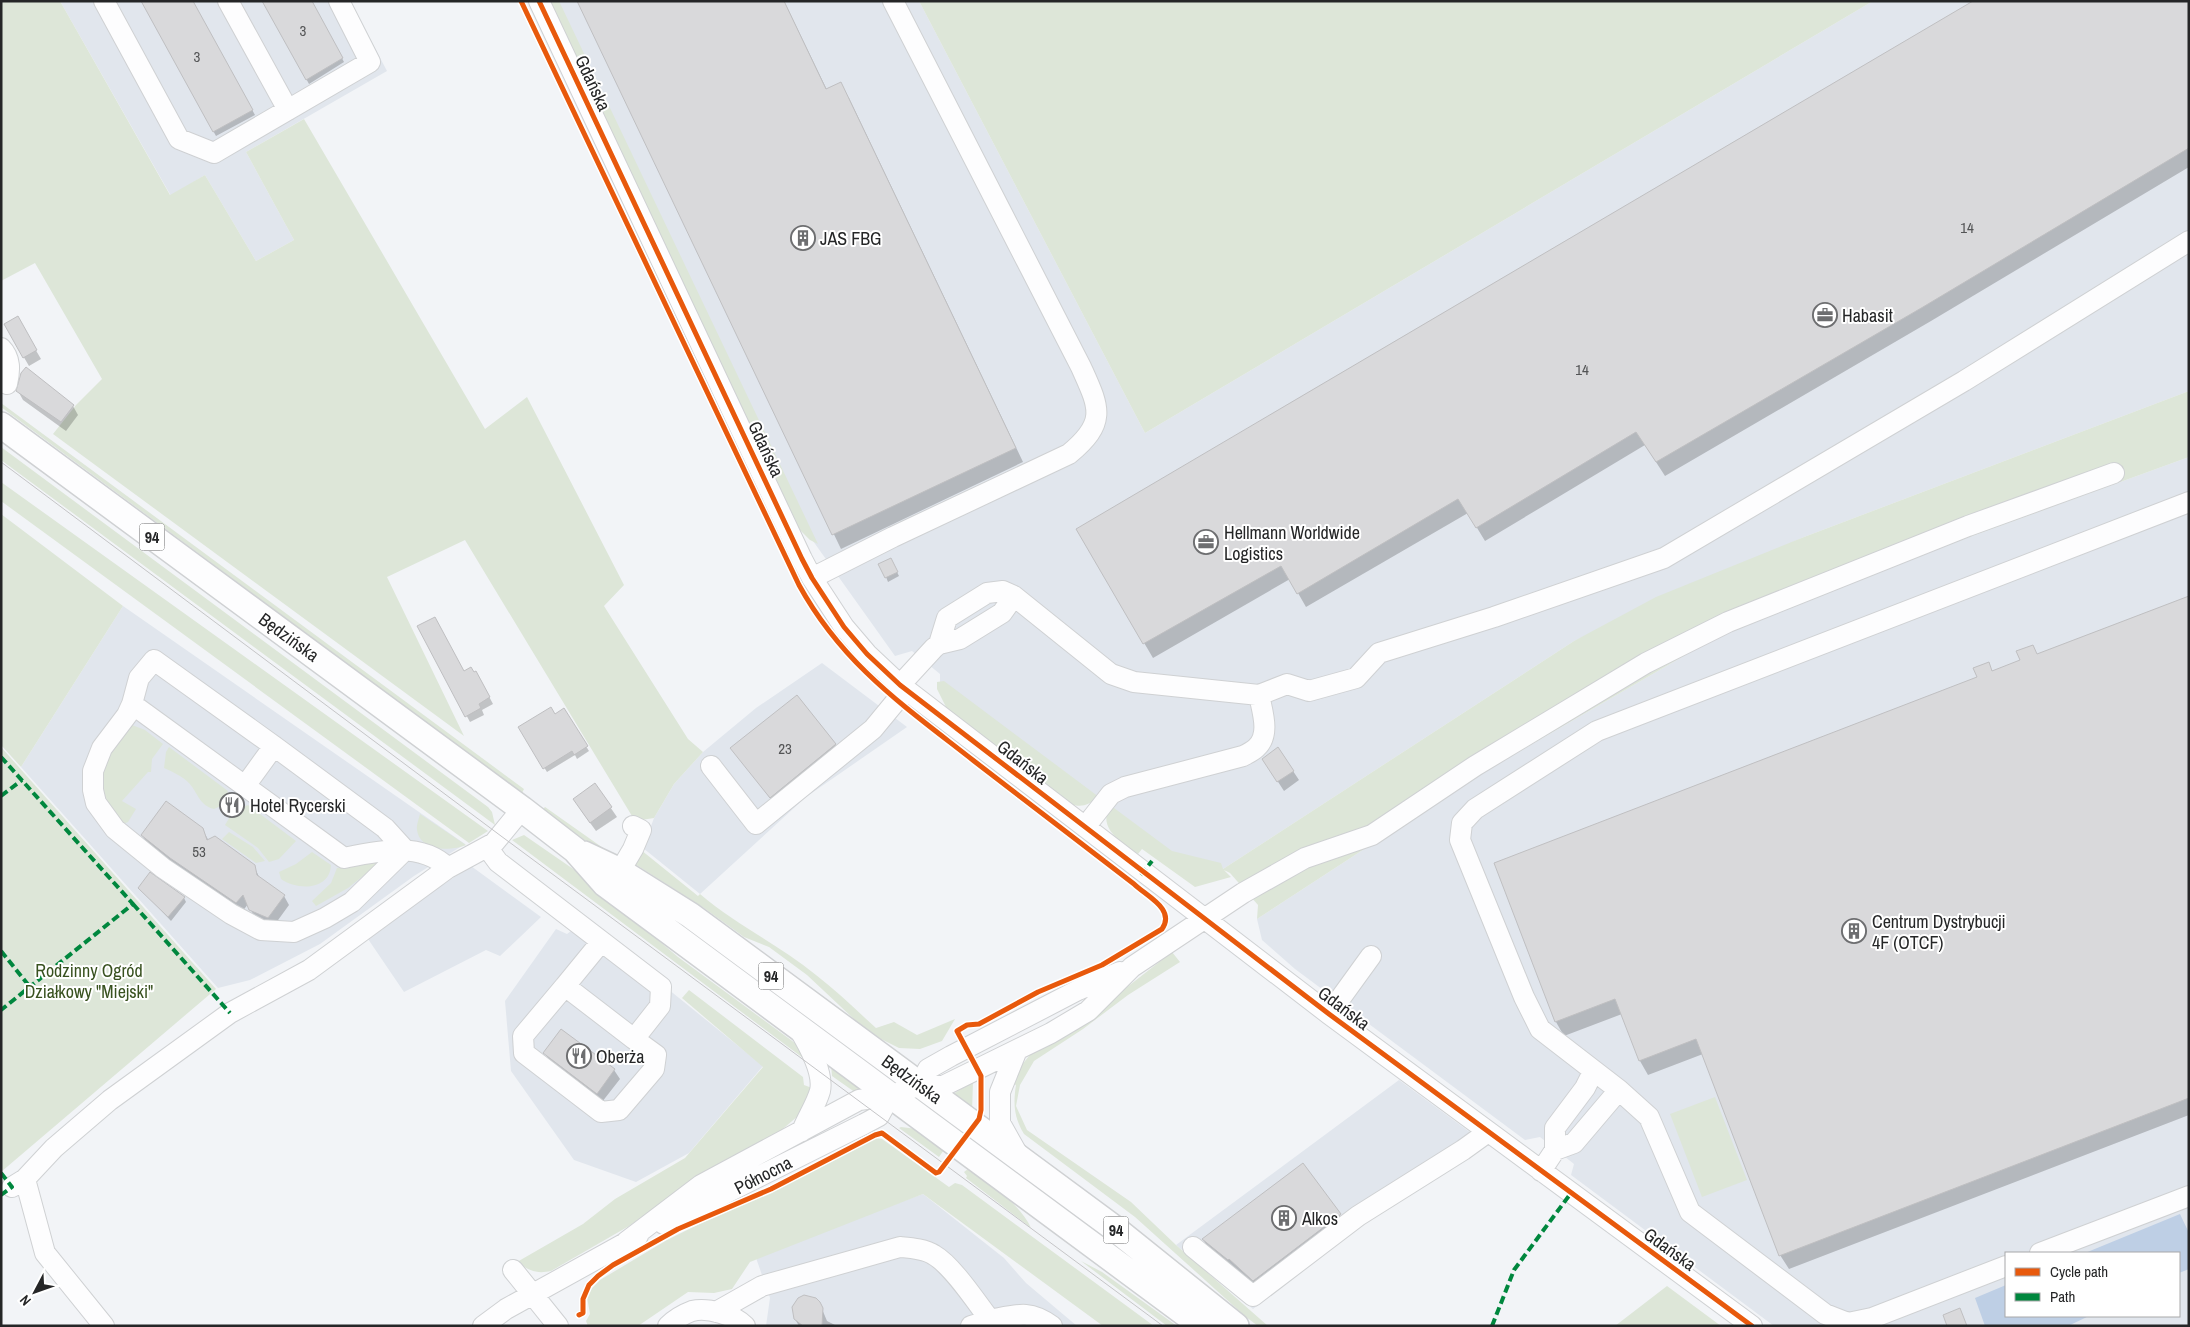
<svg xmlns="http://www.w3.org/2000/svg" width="2190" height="1327" font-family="'Archivo Narrow',sans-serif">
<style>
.built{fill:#e1e6ed;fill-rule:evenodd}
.green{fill:#dde6d8}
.water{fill:#becfe5}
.shadow{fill:#0003}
.building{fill:#d9d9db;stroke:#bfbfc1}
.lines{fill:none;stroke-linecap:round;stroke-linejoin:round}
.minor-casing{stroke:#cfd1d3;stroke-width:22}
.major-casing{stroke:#cfd1d3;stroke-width:28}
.minor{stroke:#fdfdfe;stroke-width:20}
.major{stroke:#fdfdfe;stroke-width:25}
.tram{stroke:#c5c5c7;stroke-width:1}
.quiet{stroke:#00873e;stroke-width:4;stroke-dasharray:8 4;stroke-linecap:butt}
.cycleway-casing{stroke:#fff;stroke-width:8}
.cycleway{stroke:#e8590c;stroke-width:5}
.labels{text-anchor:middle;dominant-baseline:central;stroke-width:4;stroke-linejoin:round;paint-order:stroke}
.number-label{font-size:15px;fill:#535455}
.shield{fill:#fff;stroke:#666768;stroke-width:1}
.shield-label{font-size:16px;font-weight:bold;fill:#252627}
.street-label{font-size:18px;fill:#252627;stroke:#fff}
.poi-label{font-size:18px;fill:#252627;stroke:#fff;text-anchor:start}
.park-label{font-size:18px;fill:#38511f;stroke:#fff}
</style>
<rect width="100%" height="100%" fill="#f2f4f7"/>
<path class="built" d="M 60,1 L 350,1 L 387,71 L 246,152 L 294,240 L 256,261 L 205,175 L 171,196 Z
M 552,1 L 919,1 L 1145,433 L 1873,1 L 2189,1 L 2189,391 L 1804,537 L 1574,641 L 1223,869 L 1173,857 L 940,686 L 940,674 L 912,651 L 895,656 L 813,541 Z
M 2189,457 L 2189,1326 L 1774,1326 L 1571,1175 L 1574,1164 L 1540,1137 L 1525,1140 L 1295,969 L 1262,940 L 1257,919 L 1467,782 L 1713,639 L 1876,571 ZM 2006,1253 L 2179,1253 L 2179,1316 L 2006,1316 Z
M 123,606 L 465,844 L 414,876 L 320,944 L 250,980 L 218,988 L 21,767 Z
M 822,663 L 907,727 L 806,797 L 700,894 L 643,848 L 654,818 L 674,784 L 703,752 L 756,708 Z
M 471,866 L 541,917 L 500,956 L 486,950 L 404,992 L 366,936 Z
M 584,921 L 763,1066 L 689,1153 L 636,1182 L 574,1160 L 511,1071 L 505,1001 L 556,929 L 567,934 Z
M 1399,1080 L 1486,1144 L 1368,1219 L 1253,1309 L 1176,1245 Z
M 923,1194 L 1004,1258 L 1026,1283 L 1077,1326 L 766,1326 L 770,1298 L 755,1255 Z"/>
<path class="green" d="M 1,1 L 60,1 L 170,195 L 205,175 L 256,261 L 294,240 L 246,152 L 304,119 L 485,429 L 527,397 L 624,585 L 604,606 L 688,739 L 703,752 L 674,784 L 654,818 L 635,821 L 465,540 L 387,577 L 464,736 L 53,434 L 76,405 L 102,379 L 35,263 L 1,281 Z
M 549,1 L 559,1 L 818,544 L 810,540 L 800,530 Z
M 919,1 L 1873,1 L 1145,433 Z
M 2189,391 L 2189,457 L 1876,571 L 1713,639 L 1467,782 L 1257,919 L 1258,905 L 1230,873 L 1224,870 L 1231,877 L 1195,887 L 1142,849 L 1138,854 C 1121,842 1097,829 1110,805 L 1172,851 L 1221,863 L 1223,869 L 1574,641 L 1656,597 L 1804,537 Z
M 1,403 L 524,789 L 522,793 L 1,407 Z
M 1,447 L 488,807 L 492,812 L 495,825 L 1,460 Z
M 1,482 L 488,831 L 469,843 L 1,501 Z
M 1,514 L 123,606 L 21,767 L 1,745 Z
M 944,681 L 1099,797 C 1088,805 1082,808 1070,804 L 947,709 L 937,689 L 937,682 Z
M 132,725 L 145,730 L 163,744 L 152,759 L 151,772 L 148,772 L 122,801 L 136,809 L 128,822 L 121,825 L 98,787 L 103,757 Z
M 1,747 L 216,989 L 1,1172 Z
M 169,747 L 228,791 L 223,805 L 214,809 C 199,805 198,793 189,783 C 182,776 173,772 164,768 L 166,752 Z
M 248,805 L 296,841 L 279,859 L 269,862 L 258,848 L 225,825 L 234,810 Z
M 545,807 L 613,855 L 610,859 L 543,809 Z
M 420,814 L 466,845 C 452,851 420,852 417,830 C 416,825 419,819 420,814 Z
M 229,832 L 253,847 L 265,861 L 256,863 L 222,839 Z
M 524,835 L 579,873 L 678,957 L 795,1043 L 804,1051 L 807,1061 L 512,840 Z
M 641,850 L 698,896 L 700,894 C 736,925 780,945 816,975 C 837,991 856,1010 876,1028 L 894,1022 L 917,1035 L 955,1019 L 942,1041 L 920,1049 L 899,1048 L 881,1039 L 856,1021 L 807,975 L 769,947 L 744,937 L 704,908 L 635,864 Z
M 312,852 L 331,865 C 330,890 298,891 281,879 L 279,872 L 296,864 Z
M 382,861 L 348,888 L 316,906 L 312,901 L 331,883 L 337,868 Z
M 1172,952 L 1180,962 L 1128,995 L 1083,1029 L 1034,1061 L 1020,1085 L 1016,1106 L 1027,1130 L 1131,1202 L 1176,1245 L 1268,1326 L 1258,1326 L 1246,1317 L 1135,1217 L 1024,1134 C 1014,1117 1013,1104 1016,1085 L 1011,1083 L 1021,1066 L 1033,1051 L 1108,1002 Z
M 689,990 L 803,1077 L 804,1085 L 812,1088 L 808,1103 L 798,1116 L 778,1133 L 690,1184 L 629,1226 L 551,1271 C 537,1274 529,1271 517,1262 L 583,1224 L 615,1199 L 685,1158 L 763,1067 L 682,998 Z
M 831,1065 L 863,1089 L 856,1093 L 832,1076 Z
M 973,1082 L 972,1112 L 956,1099 L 953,1094 Z
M 1715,1097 L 1747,1180 L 1702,1197 L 1670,1114 Z
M 901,1127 L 917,1129 L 946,1147 L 939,1157 L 899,1128 Z
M 873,1138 L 882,1139 L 949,1187 L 955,1183 L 962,1185 L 1154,1326 L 1103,1326 L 923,1194 L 750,1262 L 732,1289 L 714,1293 L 688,1292 L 638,1326 L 588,1326 L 586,1321 L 590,1314 L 587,1297 L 589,1291 L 600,1280 L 667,1240 Z
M 968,1169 C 991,1184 1020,1204 1031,1228 L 966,1178 L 967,1176 L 964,1172 Z
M 1081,1261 L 1102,1272 L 1177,1326 L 1167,1326 Z
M 1667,1286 L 1721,1326 L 1615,1326 Z"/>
<path class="water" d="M 2180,1214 L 2189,1233 L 2189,1269 L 2179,1273 L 2179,1253 L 2085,1253 Z
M 2006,1285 L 2006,1316 L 2089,1316 L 2068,1326 L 1985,1326 L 1975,1298 Z"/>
<path class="shadow" d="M 142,1 L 192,1 L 255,115 L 216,136 Z
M 264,1 L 311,1 L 344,62 L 309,84 Z
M 578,1 L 784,1 L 827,90 L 849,98 L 1023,462 L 841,549 Z
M 2189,1 L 2189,167 L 1931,321 L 1665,476 L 1645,445 L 1485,541 L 1468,513 L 1306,607 L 1290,579 L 1153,658 L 1077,529 Z
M 17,318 L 41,359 L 29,366 L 5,325 Z
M 18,391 L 73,406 L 78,415 L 66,431 L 23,400 Z
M 893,564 L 899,576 L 888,582 L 886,577 Z
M 2189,597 L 2189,1115 L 1789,1269 L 1780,1255 L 1703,1054 L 1648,1075 L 1640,1061 L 1622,1014 L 1564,1036 L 1556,1022 L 1495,864 L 1978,678 L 1988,664 L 1993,672 Z
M 419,627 L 464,673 L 476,672 L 493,704 L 482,710 L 484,715 L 470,722 Z
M 563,710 L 589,751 L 577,759 L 575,755 L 547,772 L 519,727 L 554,716 Z
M 835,744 L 840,754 L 776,806 L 732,748 Z
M 1269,768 L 1293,771 L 1299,780 L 1284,791 Z
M 595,785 L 617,817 L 596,831 L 580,809 Z
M 202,829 L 209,841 L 254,866 L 260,879 L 284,896 L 289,905 L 273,927 L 256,920 L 248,904 L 242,912 L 177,868 L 148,844 L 142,835 Z
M 150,874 L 184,898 L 186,902 L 171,921 L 140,888 Z
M 562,1030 L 614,1070 L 620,1079 L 602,1102 L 550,1062 L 545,1053 Z
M 1340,1215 L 1348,1229 L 1262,1294 L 1211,1253 L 1203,1239 Z
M 822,1309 L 827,1321 L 837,1326 L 799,1326 L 795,1319 Z"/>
<path class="building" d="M 141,1 L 193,1 L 253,110 L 213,132 Z
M 262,1 L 312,1 L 343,58 L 306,80 Z
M 577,1 L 784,1 L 826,89 L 841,82 L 1016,448 L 832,535 Z
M 1973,1 L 2189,1 L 2189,148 L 1923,307 L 1656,462 L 1636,432 L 1476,528 L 1458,499 L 1297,594 L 1281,566 L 1143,644 L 1076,529 Z
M 18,316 L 37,350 L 23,358 L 4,324 Z
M 26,367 L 74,405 L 61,422 L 16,391 L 21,373 Z
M 891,558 L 898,572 L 885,578 L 878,564 Z
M 2189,596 L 2189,1098 L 1779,1256 L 1696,1039 L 1639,1061 L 1615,999 L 1555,1022 L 1494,863 L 1977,677 L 1973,668 L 1989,662 L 1992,671 L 2020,660 L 2016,651 L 2033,645 L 2037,654 Z
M 435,617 L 464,671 L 471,667 L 474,672 L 476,671 L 490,697 L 479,704 L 481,708 L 465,717 L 417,626 Z
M 797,695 L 836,744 L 770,798 L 730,748 Z
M 551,707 L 555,714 L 564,708 L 588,746 L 574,755 L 572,751 L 543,769 L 518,727 Z
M 1278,747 L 1294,771 L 1277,782 L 1262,759 Z
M 595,783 L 612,807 L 590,823 L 573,799 Z
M 166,801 L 203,828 L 207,840 L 215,836 L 255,865 L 257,875 L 285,895 L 268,918 L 249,910 L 243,895 L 236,903 L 170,858 L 141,835 Z
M 150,872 L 185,897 L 168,917 L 138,888 Z
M 561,1029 L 615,1069 L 597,1094 L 543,1053 Z
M 1303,1163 L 1341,1214 L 1253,1281 L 1229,1259 L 1228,1260 L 1202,1239 Z
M 804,1295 L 816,1298 L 820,1302 L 823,1308 L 822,1326 L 803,1326 L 794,1319 L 792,1307 L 798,1298 Z
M 1960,1308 L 1967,1326 L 1947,1326 L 1943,1315 Z"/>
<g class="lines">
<defs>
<path id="minor" d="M 104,1 L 179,139 L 214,153 L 370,62 L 339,1
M 228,1 L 288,110
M 539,1 L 802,559 L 812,578 L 844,627 L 867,654 L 900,685 L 1329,1014 L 1752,1326
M 1,348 C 11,358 10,371 7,384
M 812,578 L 893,537 L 1069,454 C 1108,422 1099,407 1081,367 L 893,1
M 939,644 L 947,618 L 987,593 L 1003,591 L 1014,596 L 1111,674 L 1134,682 L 1259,695 L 1287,684 L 1309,691 L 1356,678 L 1379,653 L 1494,617 L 1664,558 L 1964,381 L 2189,241
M 900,685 L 934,648 L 939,644 L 960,639 L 1002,613 L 1014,596
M 132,704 L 127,715 L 102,748 L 93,771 L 93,790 L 96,803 L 115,829 L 163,868 L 231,914 L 261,930 L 294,932 L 325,918 L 352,902 L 405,850 L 385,828 L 274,746 L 154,660 L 139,678 L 132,704 L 344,858 C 378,851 421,841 448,868
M 711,766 L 756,824 L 873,729 L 906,689
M 245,786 L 274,746
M 1085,827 L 1111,794 L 1125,787 L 1243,756 C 1247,754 1253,751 1256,748 C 1271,735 1262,711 1259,695
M 487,847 L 498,862 L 661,987 L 660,1006 L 634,1039 L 656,1055 L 654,1069 L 619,1110 L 601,1112 L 524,1053 L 523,1036 L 565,986
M 620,871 L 633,849 L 641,830 L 633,826
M 601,942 L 565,986 L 634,1039
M 1329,1014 L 1371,956
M 799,1029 C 808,1044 824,1073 820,1091 C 816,1105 807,1118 802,1131
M 1017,1050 L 1000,1092 L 1000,1123 L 1018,1155
M 920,1085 L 928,1069 L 951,1056 L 1078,990 L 1120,972
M 1555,1150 L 1574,1143 L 1619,1090
M 1541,1171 L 1555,1150 L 1555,1128 L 1585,1088 L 1593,1072
M 25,1179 L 45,1253 L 104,1326
M 12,1187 L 25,1179 L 54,1148 L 110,1100 L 230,1013 L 309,970 L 448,868 L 494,843 L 522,809
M 664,1224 L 864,1124 L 879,1116 L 890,1096
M 626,1242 L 701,1185 L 859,1100 L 890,1096 L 920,1085 L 943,1086 L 1051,1033 L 1088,1011 L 1132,967 L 1243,893 L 1305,858 L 1372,835 L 1475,766 L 1646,663 L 1728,622 L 1968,526 L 2114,473
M 1193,1247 L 1253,1296 L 1358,1216 L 1463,1150 L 1488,1132
M 2040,1253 L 2189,1196
M 2006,1266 L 1872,1318 L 1848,1323 L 1825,1314 L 1690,1212 L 1649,1117 L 1619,1090 L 1540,1029 L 1524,997 L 1460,840 L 1462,823 L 1475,809 L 1597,731 L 2189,502
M 513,1270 L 558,1326
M 716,1312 L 762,1286 L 900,1247 C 911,1248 925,1249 934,1255 C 952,1265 977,1303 990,1320 C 1016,1315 1029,1309 1052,1326
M 483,1326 L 506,1309 L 638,1236
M 668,1326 C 674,1320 684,1314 692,1311 C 708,1307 734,1315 745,1326
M 971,1326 L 990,1320"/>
<path id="major" d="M 1,425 L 522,809 L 575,850 L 605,884 L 1202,1326
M 584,854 L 620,871 L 690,915 L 1114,1228 L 1236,1326"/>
</defs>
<use href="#minor" class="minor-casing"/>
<use href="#major" class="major-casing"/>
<use href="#minor" class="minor"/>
<use href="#major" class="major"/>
<path class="tram" d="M 1,462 L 501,836 L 1163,1326"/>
<path class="quiet" d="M 1,757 L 133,904 L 1,1010
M 1,796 L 22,780
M 1141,875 L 1152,861
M 133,904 L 230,1013
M 1,951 L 30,987
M 1,1173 L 12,1187 L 1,1195
M 1492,1326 L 1514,1270 L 1571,1193"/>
<defs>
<path id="cycleway" d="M 521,1 L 799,585 C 843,665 904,706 974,761 C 1027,802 1081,843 1134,884 C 1146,896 1176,909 1162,929 L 1102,965 L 1038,992 L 979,1024 L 967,1025 L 957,1031 L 981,1076 L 981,1110 L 979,1119 L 939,1172 L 936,1173 L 882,1133 L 875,1135 L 771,1189 L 678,1229 L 613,1265 L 598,1276 L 589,1285 L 583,1299 L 583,1313 L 579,1315
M 539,1 L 802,559 L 812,578 L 844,627 L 867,654 L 900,685 L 1329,1014 L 1752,1326"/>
</defs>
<use href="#cycleway" class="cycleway-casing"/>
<use href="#cycleway" class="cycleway"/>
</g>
<defs>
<symbol id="building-ring" viewBox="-11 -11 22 22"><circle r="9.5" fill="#fff" stroke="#6d6e70" stroke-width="1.5"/><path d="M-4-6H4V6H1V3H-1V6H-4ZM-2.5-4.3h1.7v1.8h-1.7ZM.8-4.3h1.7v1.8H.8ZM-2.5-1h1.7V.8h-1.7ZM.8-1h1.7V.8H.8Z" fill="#6d6e70"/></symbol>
<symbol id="office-ring" viewBox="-11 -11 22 22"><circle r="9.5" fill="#fff" stroke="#6d6e70" stroke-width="1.5"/><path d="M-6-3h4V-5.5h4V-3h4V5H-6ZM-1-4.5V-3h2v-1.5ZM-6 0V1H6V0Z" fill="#6d6e70"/></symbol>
<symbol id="restaurant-ring" viewBox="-11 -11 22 22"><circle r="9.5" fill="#fff" stroke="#6d6e70" stroke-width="1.5"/><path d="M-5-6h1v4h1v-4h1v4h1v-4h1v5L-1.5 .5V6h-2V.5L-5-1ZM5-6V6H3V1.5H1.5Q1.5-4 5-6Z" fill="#6d6e70"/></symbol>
</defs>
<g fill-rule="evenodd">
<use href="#building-ring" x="789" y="224" width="28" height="28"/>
<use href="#office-ring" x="1811" y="301" width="28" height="28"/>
<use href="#office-ring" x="1192" y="528" width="28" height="28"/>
<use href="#restaurant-ring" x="218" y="791" width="28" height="28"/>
<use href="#building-ring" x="1840" y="917" width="28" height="28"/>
<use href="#restaurant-ring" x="565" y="1042" width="28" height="28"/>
<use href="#building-ring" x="1270" y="1204" width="28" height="28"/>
</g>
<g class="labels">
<g class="number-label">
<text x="303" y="30">3</text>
<text x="197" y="56">3</text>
<text x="1967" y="227">14</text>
<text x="1582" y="369">14</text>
<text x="785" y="748">23</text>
<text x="199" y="851">53</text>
</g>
<g class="shield">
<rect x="139.5" y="523.5" width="25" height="27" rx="4"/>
<rect x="758.5" y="962.5" width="25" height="27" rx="4"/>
<rect x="1103.5" y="1216.5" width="25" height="27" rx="4"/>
</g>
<g class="shield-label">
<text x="152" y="537">94</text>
<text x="771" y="976">94</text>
<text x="1116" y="1230">94</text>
</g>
<g class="street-label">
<text transform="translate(593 83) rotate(65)">Gdańska</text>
<text transform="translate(766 449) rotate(65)">Gdańska</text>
<text transform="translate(289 637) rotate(36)">Będzińska</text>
<text transform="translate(1023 762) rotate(38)">Gdańska</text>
<text transform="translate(1344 1008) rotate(37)">Gdańska</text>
<text transform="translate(912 1079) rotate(36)">Będzińska</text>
<text transform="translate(763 1175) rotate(-27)">Północna</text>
<text transform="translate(1670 1249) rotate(36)">Gdańska</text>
</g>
<g class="poi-label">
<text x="820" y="238">JAS FBG</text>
<text x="1842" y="315">Habasit</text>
<text x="1224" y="532">Hellmann Worldwide<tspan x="1224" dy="21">Logistics</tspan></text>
<text x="250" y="805">Hotel Rycerski</text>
<text x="1872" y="921">Centrum Dystrybucji<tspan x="1872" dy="21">4F (OTCF)</tspan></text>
<text x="596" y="1056">Oberża</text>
<text x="1302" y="1218">Alkos</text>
</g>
<g class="park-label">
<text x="89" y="970">Rodzinny Ogród<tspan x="89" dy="21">Działkowy "Miejski"</tspan></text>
</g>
</g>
<rect width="2190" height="1327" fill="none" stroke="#252627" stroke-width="5"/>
<rect x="2005" y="1252" width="175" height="65" fill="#ffffff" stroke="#a8a8a9"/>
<rect x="2015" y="1268" width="25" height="8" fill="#e8590c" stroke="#a8a8a9"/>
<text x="2050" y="1277" font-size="15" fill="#252627">Cycle path</text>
<rect x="2015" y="1293" width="25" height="8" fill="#00873e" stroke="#a8a8a9"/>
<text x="2050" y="1302" font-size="15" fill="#252627">Path</text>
<g transform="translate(35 1292) rotate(229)" stroke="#ffffff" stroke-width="4" paint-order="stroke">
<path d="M0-4L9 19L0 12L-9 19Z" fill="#252627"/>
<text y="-8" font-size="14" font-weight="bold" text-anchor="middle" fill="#252627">N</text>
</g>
</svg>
